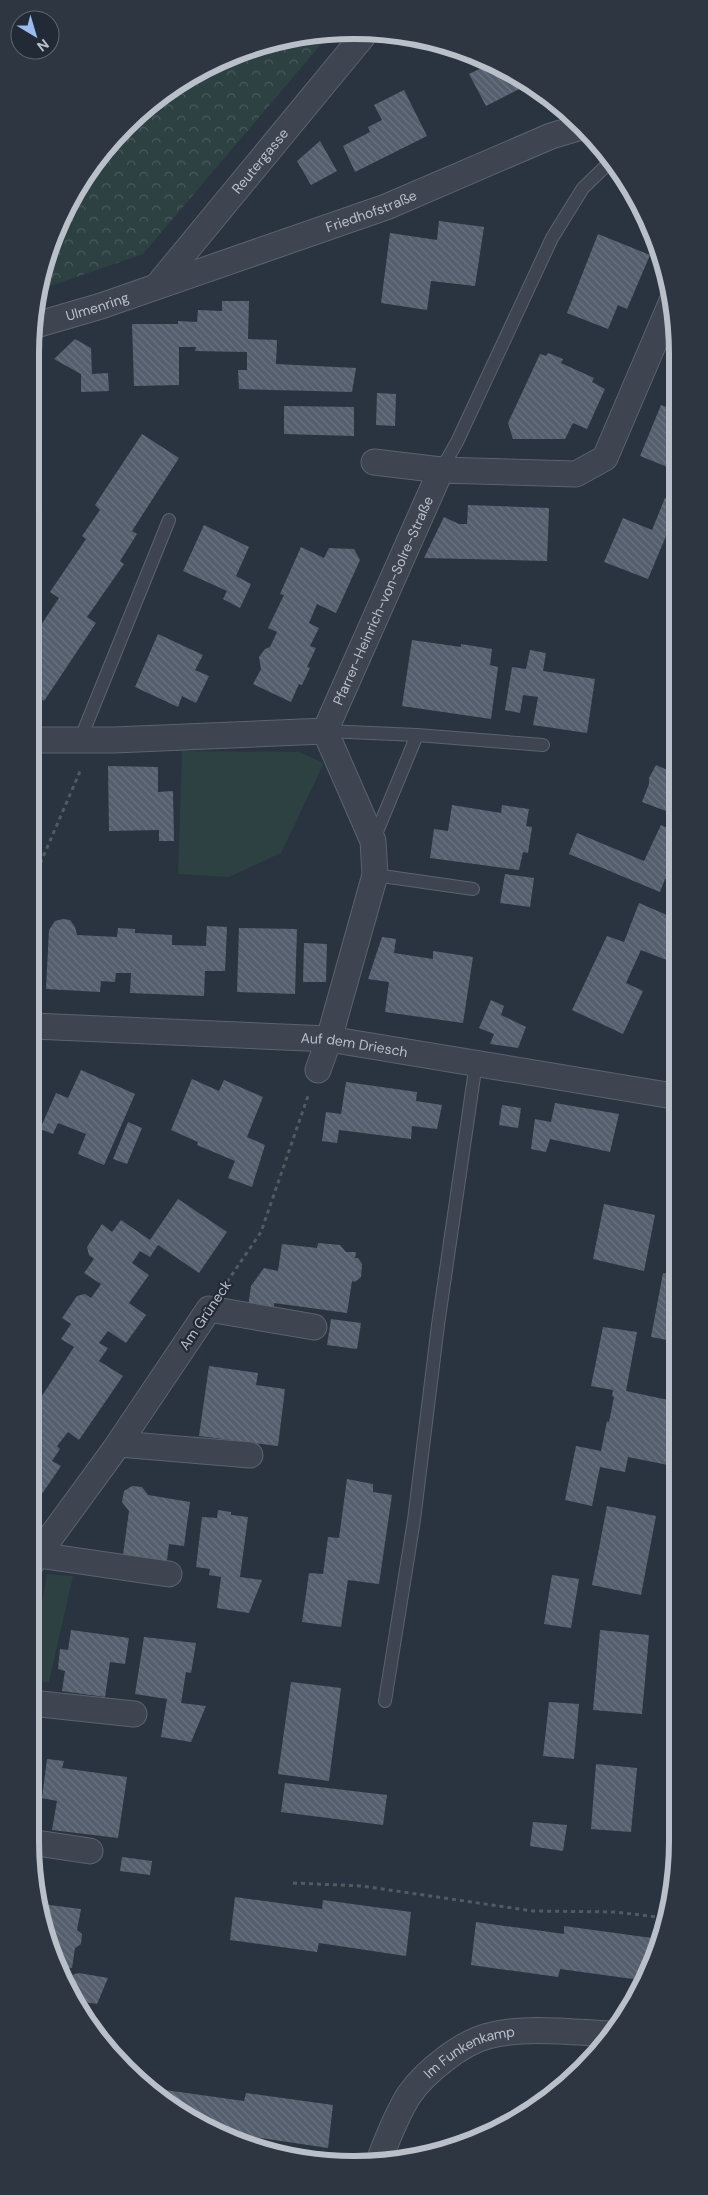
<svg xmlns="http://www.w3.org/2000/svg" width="708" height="2195" font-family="'DM Sans',sans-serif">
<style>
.green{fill:#2d4042}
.forest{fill:url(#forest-crowns)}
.building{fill:url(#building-back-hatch)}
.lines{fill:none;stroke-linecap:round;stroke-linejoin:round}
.service-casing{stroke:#5b636e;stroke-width:14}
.minor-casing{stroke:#5b636e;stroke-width:27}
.path{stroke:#4c5d60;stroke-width:3;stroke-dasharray:4 4;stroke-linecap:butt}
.service{stroke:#3e4550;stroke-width:12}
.minor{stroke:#3e4550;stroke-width:25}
.labels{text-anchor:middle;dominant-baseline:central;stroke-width:4.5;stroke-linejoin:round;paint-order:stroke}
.street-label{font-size:14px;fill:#bac0ca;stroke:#222a36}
.rim{fill:none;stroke:#bac0ca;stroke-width:6}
</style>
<defs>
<pattern id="forest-crowns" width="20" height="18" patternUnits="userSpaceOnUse" patternTransform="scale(1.25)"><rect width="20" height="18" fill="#2d4042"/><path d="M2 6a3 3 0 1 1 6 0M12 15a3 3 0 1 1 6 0" fill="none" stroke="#495a5c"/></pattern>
<pattern id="building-back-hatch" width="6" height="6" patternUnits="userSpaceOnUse" patternTransform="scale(1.25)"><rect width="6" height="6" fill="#555e6d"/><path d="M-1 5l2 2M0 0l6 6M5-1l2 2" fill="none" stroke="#6b7380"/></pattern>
</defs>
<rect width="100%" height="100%" fill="#2a3340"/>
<path class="green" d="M 182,751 L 299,752 L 324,763 L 281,853 L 229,877 L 178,874 Z
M 47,1574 L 73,1576 L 49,1682 L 31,1681 L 31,1665 Z"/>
<path class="forest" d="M 291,36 L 328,36 L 143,254 L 36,291 L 85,174 L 174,84 Z"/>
<path class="building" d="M 490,64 L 516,73 L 529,84 L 486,106 L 469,74 Z
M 404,90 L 427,136 L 355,172 L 343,146 L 370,132 L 368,127 L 382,120 L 374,105 Z
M 320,141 L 337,171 L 311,185 L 297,161 Z
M 439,221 L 484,227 L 475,286 L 431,281 L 427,310 L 381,303 L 390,233 L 437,240 Z
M 598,234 L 650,255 L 627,309 L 618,305 L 608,329 L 567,313 Z
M 222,301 L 249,301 L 248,339 L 277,340 L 276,364 L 356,368 L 352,392 L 239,389 L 238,370 L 247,370 L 247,352 L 195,351 L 196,347 L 179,347 L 179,385 L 134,386 L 132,324 L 178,324 L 178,321 L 197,322 L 198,310 L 222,311 Z
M 75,339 L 91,348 L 92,374 L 108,373 L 109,391 L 81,392 L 81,374 L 54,359 Z
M 548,353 L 563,359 L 561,363 L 594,378 L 592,382 L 605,389 L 587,429 L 573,423 L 565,439 L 513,439 L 508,423 L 540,354 L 546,356 Z
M 377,393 L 396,394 L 395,426 L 376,425 Z
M 661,405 L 675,410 L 675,470 L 640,456 Z
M 284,406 L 354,407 L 354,436 L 284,434 Z
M 142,434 L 179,458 L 132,531 L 137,534 L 120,561 L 124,564 L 87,617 L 96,623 L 44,701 L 35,695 L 35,634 L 59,598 L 50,592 L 86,539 L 82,536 L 100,510 L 95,505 Z
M 665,498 L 675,502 L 675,539 L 666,536 L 648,579 L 604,562 L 623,518 L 652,530 Z
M 468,505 L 549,508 L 547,561 L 424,558 L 444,517 L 459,524 L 467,524 Z
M 204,525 L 249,547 L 236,576 L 251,584 L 240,608 L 223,599 L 227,591 L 183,571 Z
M 301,547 L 324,558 L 329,548 L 354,549 L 360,560 L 336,613 L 317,604 L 309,623 L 319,628 L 310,646 L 316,648 L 307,667 L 310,668 L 302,685 L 299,684 L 291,702 L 253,684 L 261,669 L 259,657 L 265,649 L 270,647 L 277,632 L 268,628 L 284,595 L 280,594 Z
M 158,634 L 203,655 L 195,670 L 209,676 L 196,703 L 182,696 L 178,707 L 135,687 Z
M 412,640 L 461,647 L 461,644 L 492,649 L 490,665 L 498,667 L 491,719 L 402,706 Z
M 530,650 L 546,653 L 543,671 L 595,679 L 587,733 L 533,725 L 538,697 L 523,695 L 520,713 L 505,710 L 512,667 L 526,669 Z
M 656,765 L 674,773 L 674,814 L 642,802 L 649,784 L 649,778 Z
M 108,766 L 158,767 L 158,792 L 173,791 L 174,841 L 159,841 L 159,830 L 109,831 Z
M 452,805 L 501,813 L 502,805 L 529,809 L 526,826 L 532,827 L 528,853 L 523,852 L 519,870 L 430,858 L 434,829 L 448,831 Z
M 661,825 L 674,831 L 674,882 L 665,879 L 660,892 L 569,854 L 577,833 L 644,861 Z
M 505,874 L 534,878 L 530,907 L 500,903 Z
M 639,903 L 674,918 L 674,949 L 669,961 L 641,950 L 626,983 L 643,991 L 623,1034 L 572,1010 L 607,936 L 624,942 Z
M 63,919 L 70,920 L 75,927 L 77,935 L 117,937 L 118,928 L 135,929 L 135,933 L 172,935 L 172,945 L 206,946 L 207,926 L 227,927 L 225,971 L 205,971 L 204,996 L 130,993 L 131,973 L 116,973 L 115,982 L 101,981 L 100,992 L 46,989 L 49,930 L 55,921 Z
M 239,928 L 297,929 L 295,994 L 237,992 Z
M 382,937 L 396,939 L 394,953 L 433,959 L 433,951 L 473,957 L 463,1023 L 385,1012 L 389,982 L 368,979 Z
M 304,943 L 327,944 L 326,982 L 303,982 Z
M 491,1000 L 504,1006 L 501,1015 L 526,1027 L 518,1048 L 490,1044 L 494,1034 L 479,1028 Z
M 81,1070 L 135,1094 L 104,1165 L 78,1154 L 86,1134 L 58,1123 L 53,1134 L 40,1129 L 56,1093 L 68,1098 Z
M 192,1079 L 219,1091 L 224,1080 L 263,1097 L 247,1137 L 265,1145 L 252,1187 L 228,1178 L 235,1161 L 197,1145 L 198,1142 L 171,1130 Z
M 346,1082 L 417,1092 L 416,1101 L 442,1105 L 437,1129 L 412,1126 L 411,1139 L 339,1130 L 337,1143 L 322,1141 L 326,1112 L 341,1114 Z
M 555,1103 L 619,1114 L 610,1152 L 550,1139 L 546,1152 L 531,1149 L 535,1119 L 551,1122 Z
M 502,1105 L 521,1108 L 518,1128 L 499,1125 Z
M 128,1122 L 142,1128 L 127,1164 L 113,1159 Z
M 178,1199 L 227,1232 L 199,1273 L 158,1245 L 150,1257 L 140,1251 L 132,1263 L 149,1275 L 129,1303 L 146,1315 L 126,1343 L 108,1331 L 99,1343 L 108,1348 L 99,1361 L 123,1376 L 79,1440 L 68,1432 L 57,1446 L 60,1449 L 52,1461 L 61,1466 L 31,1510 L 32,1411 L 74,1347 L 61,1339 L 71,1324 L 62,1318 L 77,1296 L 85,1294 L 91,1298 L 101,1284 L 84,1273 L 94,1259 L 89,1255 L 87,1247 L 102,1224 L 112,1232 L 121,1220 L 150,1240 Z
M 604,1204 L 655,1215 L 644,1271 L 593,1259 Z
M 318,1243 L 340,1245 L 346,1252 L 356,1252 L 355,1258 L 358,1258 L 362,1264 L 361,1277 L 355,1282 L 352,1281 L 347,1313 L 274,1303 L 274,1310 L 248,1307 L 251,1286 L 264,1268 L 278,1271 L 282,1244 L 317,1248 Z
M 663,1273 L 673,1275 L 673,1341 L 651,1337 Z
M 331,1319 L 361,1323 L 357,1349 L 327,1345 Z
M 603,1327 L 637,1332 L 626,1391 L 673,1401 L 673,1440 L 668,1465 L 628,1457 L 625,1472 L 600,1467 L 592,1506 L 565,1500 L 576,1446 L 601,1451 L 607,1421 L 609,1422 L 614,1397 L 612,1396 L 613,1390 L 591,1386 Z
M 209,1366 L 258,1373 L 256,1385 L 285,1389 L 278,1446 L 199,1436 Z
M 347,1479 L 373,1484 L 373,1492 L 392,1495 L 379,1584 L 348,1580 L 341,1627 L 302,1622 L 309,1573 L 323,1574 L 328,1537 L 339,1538 Z
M 132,1486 L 142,1487 L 148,1495 L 190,1502 L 184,1546 L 169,1544 L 166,1568 L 122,1562 L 129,1511 L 122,1502 L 124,1491 Z
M 607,1506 L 656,1516 L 641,1595 L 592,1585 Z
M 218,1510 L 231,1512 L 231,1515 L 248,1517 L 240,1577 L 262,1580 L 249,1613 L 217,1608 L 221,1577 L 209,1575 L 210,1569 L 196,1567 L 202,1517 L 217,1518 Z
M 552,1575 L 579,1579 L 571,1628 L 544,1624 Z
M 71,1630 L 129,1638 L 125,1664 L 110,1662 L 105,1697 L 62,1691 L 65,1671 L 58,1669 L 60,1649 L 68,1650 Z
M 600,1630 L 649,1635 L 642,1714 L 593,1710 Z
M 144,1637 L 196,1643 L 191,1673 L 186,1672 L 181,1703 L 206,1706 L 191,1742 L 161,1737 L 167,1699 L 135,1694 Z
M 291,1682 L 341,1688 L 329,1781 L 278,1774 Z
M 549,1702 L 579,1704 L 574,1759 L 543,1756 Z
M 47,1759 L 64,1761 L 62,1768 L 127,1777 L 118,1838 L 52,1830 L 57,1801 L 42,1798 Z
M 596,1764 L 637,1768 L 631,1832 L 591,1829 Z
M 285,1783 L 387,1795 L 383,1825 L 281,1812 Z
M 533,1822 L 567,1825 L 563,1851 L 530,1846 Z
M 122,1857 L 152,1861 L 150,1875 L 120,1871 Z
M 235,1897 L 322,1909 L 323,1900 L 411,1912 L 406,1956 L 319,1943 L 317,1952 L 230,1940 Z
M 42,1904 L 81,1909 L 77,1930 L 82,1934 L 81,1944 L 75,1948 L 72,1968 L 55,1965 Z
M 476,1922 L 564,1934 L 564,1926 L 652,1938 L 649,1958 L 640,1980 L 560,1969 L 558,1977 L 471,1965 Z
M 79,1973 L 108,1978 L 97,2004 L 77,2001 L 65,1981 L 66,1974 L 71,1975 Z
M 158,2089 L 244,2101 L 246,2093 L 333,2105 L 328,2148 L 240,2135 L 239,2140 L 210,2131 L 157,2091 Z"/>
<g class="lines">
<defs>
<path id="service" d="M 441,470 L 457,442 L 552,238 L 583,188 L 611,161
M 325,731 L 417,735 L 543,745
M 80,740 L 169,520
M 374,839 L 417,735
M 375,875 L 473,889
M 385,1701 L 414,1520 L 438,1325 L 476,1063"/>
<g id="minor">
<path id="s1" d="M 157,286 L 363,36"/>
<path id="s2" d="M 36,325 L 101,306 L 386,207 L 551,136 L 581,127"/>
<path d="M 374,462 L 441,470"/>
<path d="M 34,740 L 114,740 L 325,731"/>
<path id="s3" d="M 33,1026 L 329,1039 L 673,1096"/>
<path id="s4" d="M 318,1070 L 329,1039 L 375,875 L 373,841 L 325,731 L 441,470 L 576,474 L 605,458 L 672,301"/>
<path d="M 119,1444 L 250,1455"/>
<path d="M 38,1555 L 169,1574"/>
<path d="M 31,1564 L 115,1449 L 209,1309 L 314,1327"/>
<path d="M 31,1703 L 134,1714"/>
<path d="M 30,1842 L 90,1851"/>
<path id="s5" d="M 380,2158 C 388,2137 397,2114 409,2095 C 425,2072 461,2043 488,2036 C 526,2026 570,2032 610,2034"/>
</g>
</defs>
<use href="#service" class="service-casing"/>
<use href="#minor" class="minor-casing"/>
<path class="path" d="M 34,878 L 81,769
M 227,1282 L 261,1232 L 308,1096
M 293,1883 L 362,1886 L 533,1911 L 615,1912 L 666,1918"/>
<use href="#service" class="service"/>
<use href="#minor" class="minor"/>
</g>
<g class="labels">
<g class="street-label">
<text stroke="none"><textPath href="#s1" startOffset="162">Reutergasse</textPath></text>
<text stroke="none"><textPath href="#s2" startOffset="354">Friedhofstraße</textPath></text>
<text stroke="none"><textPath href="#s2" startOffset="64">Ulmenring</textPath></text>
<text stroke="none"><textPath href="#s4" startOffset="500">Pfarrer-Heinrich-von-Solre-Straße</textPath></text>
<text stroke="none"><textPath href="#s3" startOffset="322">Auf dem Driesch</textPath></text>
<text transform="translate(205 1315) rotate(-56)">Am Grüneck</text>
<text stroke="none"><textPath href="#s5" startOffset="146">Im Funkenkamp</textPath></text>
</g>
</g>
<path d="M0 0H708V2195H0ZM354 39H354A315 315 0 0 1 669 354V1841A315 315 0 0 1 354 2156H354A315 315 0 0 1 39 1841V354A315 315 0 0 1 354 39Z" fill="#2e3642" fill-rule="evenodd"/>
<path class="rim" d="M354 39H354A315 315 0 0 1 669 354V1841A315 315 0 0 1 354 2156H354A315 315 0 0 1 39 1841V354A315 315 0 0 1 354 39Z"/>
<g transform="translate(35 35) rotate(142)"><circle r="24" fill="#222a36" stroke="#5f6671"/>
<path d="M0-4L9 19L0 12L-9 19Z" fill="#9bbaee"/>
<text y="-8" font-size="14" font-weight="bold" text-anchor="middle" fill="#bac0ca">N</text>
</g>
</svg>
